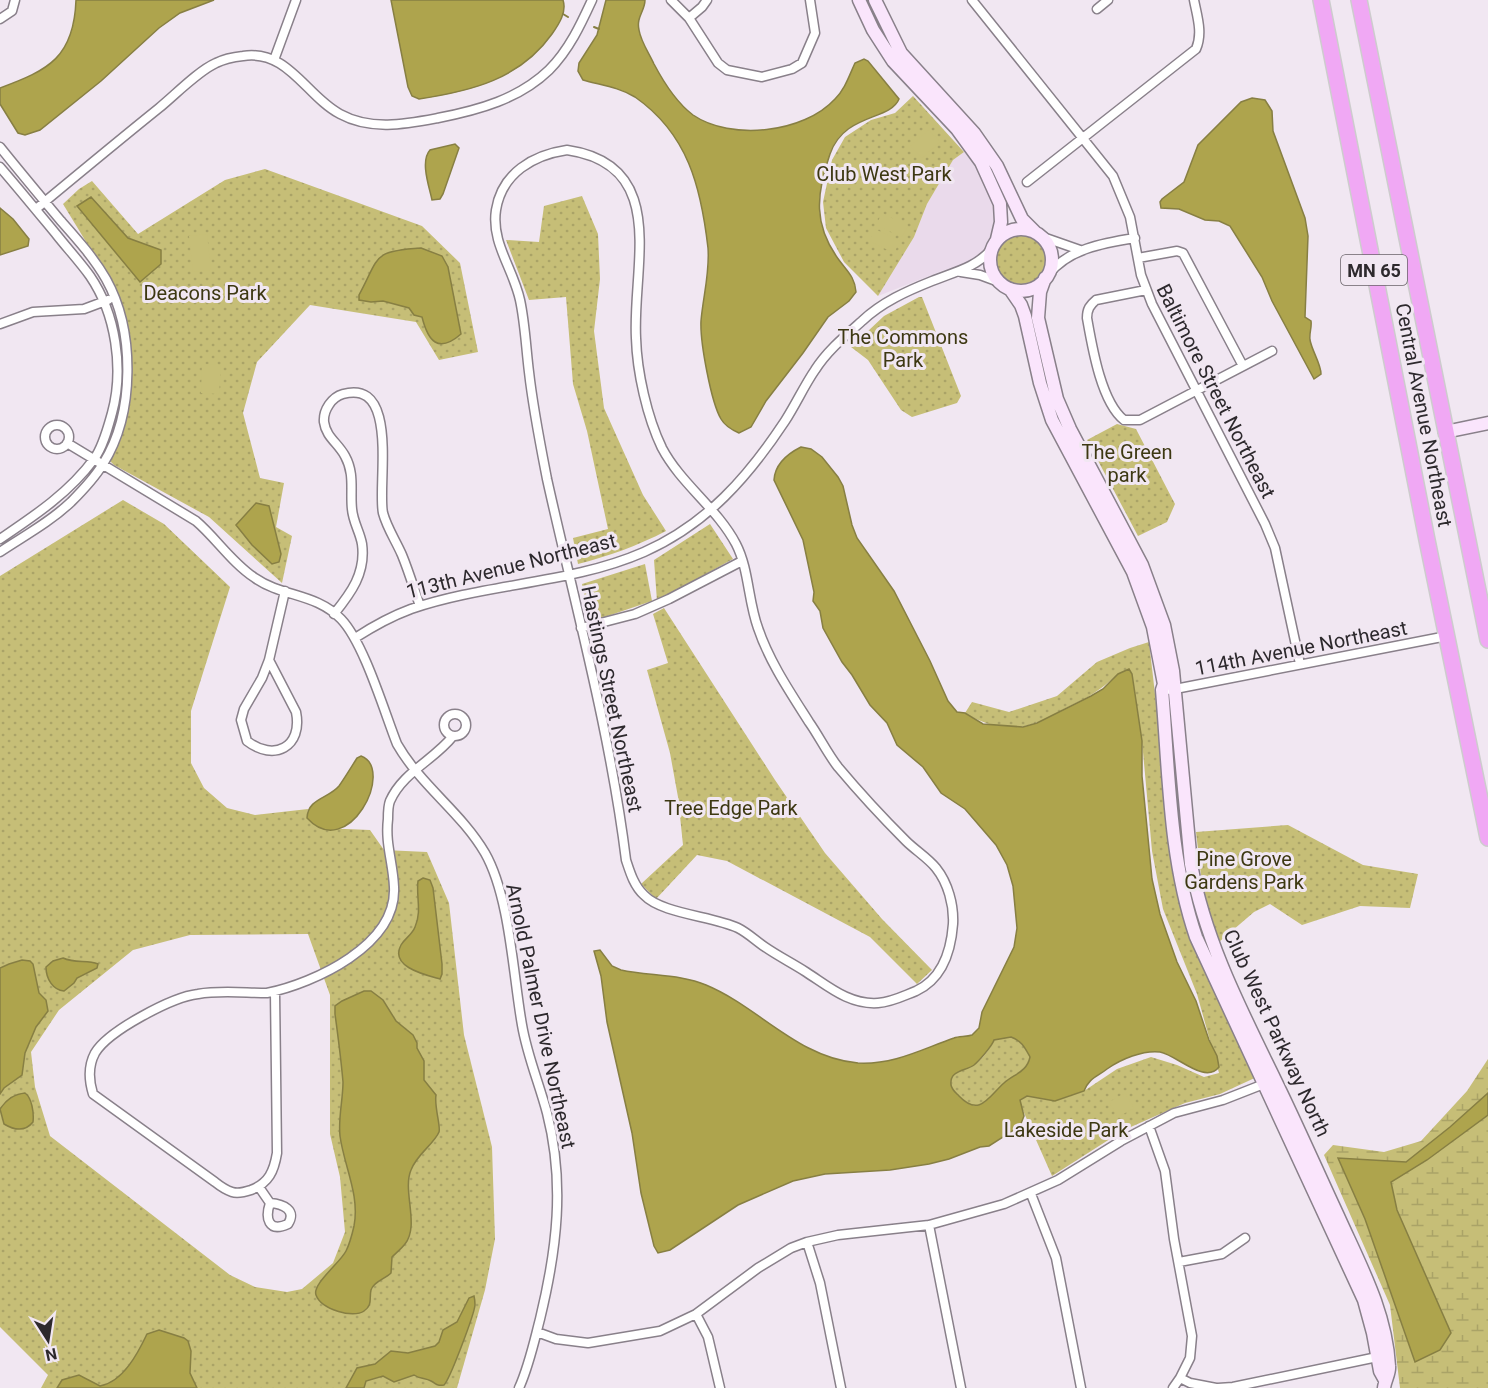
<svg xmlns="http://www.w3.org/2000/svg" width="1488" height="1388" font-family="Roboto,sans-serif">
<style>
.built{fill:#eadaeb}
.grass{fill:url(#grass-dots);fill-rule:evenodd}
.wetland{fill:url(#wetland-marsh)}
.pitch{fill:#c6be77}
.water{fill:#aea44d;stroke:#877f43;stroke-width:1.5;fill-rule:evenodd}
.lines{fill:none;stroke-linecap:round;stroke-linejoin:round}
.stream{stroke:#877f43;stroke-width:2}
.street-casing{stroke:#89808a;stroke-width:11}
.secondary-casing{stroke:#89808a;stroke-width:15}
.highway-casing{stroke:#cdcccd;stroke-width:18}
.street{stroke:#fff;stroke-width:8}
.secondary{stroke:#fae5fc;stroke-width:12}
.highway{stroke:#f0a8f4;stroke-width:15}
.labels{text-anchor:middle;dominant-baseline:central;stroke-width:6;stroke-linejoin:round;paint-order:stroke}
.shield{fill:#f1e7f2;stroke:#686268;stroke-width:1.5}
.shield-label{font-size:18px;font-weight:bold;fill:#2d292d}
.park-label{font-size:20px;fill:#3d3812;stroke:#f1e7f2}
.street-label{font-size:20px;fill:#2d292d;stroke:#f1e7f2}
</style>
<defs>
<pattern id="grass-dots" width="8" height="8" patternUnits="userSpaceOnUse" patternTransform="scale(1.5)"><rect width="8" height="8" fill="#c6be77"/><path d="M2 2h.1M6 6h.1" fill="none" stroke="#aaa367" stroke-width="1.8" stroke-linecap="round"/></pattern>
<pattern id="wetland-marsh" width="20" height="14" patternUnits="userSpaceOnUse" patternTransform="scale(1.5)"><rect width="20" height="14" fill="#c6be77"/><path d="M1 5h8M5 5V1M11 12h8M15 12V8" fill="none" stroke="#aaa367"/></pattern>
</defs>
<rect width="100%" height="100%" fill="#f1e7f2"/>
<path class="built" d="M 964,152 L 979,169 L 997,205 L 997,230 L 992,244 L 982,255 L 961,266 L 944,270 L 878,296 L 914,237 L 927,204 L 953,160 Z"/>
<path class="grass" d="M 913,96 L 964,152 L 953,160 L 927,204 L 914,237 L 878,296 L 844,262 L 826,228 L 823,202 L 832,160 L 845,137 L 871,120 L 895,113 Z
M 265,169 L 422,226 L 460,263 L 478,352 L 439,360 L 416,322 L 310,305 L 257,362 L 243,413 L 260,478 L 284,483 L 276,527 L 292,536 L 282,583 L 209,517 L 114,465 L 110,461 C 115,442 125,424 129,404 C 144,327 101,267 63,204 L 79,189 L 92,181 L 138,234 L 225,180 Z
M 582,196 L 598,234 L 600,279 L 594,331 L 604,408 L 643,495 L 666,531 C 637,546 609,556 578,564 L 573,538 L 608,529 L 587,431 L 573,384 L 566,297 L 529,300 L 506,240 L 539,242 L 544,206 Z
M996 260a26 26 0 1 1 52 0a26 26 0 1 1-52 0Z
M 919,297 L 922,297 L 961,396 L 957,403 L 912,417 L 901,410 L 868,360 L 851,347 L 884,316 Z
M 1117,424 L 1136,429 L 1175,504 L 1167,522 L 1138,536 L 1087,440 Z
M 123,500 L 164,524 L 230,587 L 191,711 L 191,763 L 204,788 L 227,808 L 255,815 L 308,809 L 307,818 L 321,828 L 370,830 L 384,850 L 427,852 L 449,903 L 464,1035 L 492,1147 L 495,1239 L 485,1290 L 457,1388 L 41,1388 L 48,1375 L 0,1327 L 0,576 ZM 308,934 L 330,995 L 330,1134 L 340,1177 L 345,1232 L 333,1263 L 302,1289 L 287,1292 L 255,1287 L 230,1275 L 50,1136 L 35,1087 L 31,1052 L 59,1010 L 133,950 L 190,935 Z
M 710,524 L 733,559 L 657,601 L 654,560 Z
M 645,564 L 652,601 L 590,622 L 582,584 Z
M 664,608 L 775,780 L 825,853 L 882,919 L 932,970 L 917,984 L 870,937 L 727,861 L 697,855 L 656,899 L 641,884 L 683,845 L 678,797 L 670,753 L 647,670 L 668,663 L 653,614 Z
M 1149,642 L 1177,885 L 1197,954 L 1244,1055 L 1259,1076 L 1220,1094 L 1185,1103 L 1124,1130 L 1052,1176 L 1021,1106 L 1020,1100 L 1027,1096 L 1055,1101 L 1084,1091 L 1117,1069 L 1151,1057 L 1177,1065 L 1204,1077 L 1219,1073 L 1197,994 L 1163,909 L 1152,851 L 1142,741 L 1132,674 L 1118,674 C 1101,690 1089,697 1068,707 C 1057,712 1047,720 1035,723 C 1011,732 986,726 965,713 L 972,702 L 1009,712 L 1057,696 L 1097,662 L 1130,648 Z
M 1288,825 L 1363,865 L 1418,874 L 1410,908 L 1360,906 L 1302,925 L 1270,904 L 1254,912 L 1219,942 L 1204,902 L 1196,832 Z
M 1011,1037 C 1021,1041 1025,1048 1030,1057 C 1027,1070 1017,1073 1008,1080 C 992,1093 981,1119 959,1096 C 955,1092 952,1090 951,1085 C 949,1070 966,1071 974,1065 C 981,1061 991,1048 994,1040 Z"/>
<path class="wetland" d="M 1488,1059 L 1488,1388 L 1400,1388 L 1390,1305 L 1324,1155 L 1333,1145 L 1384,1152 L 1421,1141 L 1467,1091 Z"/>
<path class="pitch" d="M 929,130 L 940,142 L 922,158 L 910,146 Z
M 882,213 L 908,226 L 902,237 L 876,225 Z
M 875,229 L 900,241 L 894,253 L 869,241 Z
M 207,234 L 211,270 L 193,272 L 189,236 Z
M 202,364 L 221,365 L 219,394 L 201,393 Z
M 1125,1093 L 1134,1108 L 1118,1117 L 1109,1102 Z"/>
<path class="water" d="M 76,0 L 214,0 L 180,13 L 159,28 L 101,81 L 40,130 L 25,135 L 18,133 L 0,104 L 0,88 C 49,70 74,57 76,0 Z
M 391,0 L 563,0 C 567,12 559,24 552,34 C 520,79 472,91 419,99 L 412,96 L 408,87 Z
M 606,0 L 645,0 C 645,11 636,17 639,30 C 641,42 649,53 654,64 C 663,81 677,103 693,115 C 731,141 804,133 835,99 C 845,89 849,76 855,63 L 864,59 L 868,61 L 899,99 C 890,121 844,113 830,154 C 816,194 813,225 839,260 C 847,271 855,277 856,292 L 849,301 L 828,317 L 803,353 L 766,401 L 751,427 L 739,433 C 732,430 725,426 721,419 C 711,402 700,342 701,321 C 703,297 710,272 708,248 C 701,187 688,134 635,97 C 619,87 600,85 583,80 L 578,71 L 579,63 L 597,35 Z
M 1252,98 L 1265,100 L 1272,111 L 1273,131 L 1305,218 L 1308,236 L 1305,317 L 1311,321 C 1312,328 1309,333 1310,340 C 1312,351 1321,364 1321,374 L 1314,379 L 1272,301 L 1262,277 L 1230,226 L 1219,221 L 1205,220 L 1179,209 L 1161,208 L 1160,202 L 1162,199 L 1184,182 L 1198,145 L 1241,102 Z
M 455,144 L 459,148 L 443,194 L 440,199 L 432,200 C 429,186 420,161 430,150 Z
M 91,197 L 128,238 L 161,250 L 161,264 L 140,282 L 77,206 Z
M 0,208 L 13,219 L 29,239 L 28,246 L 0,255 Z
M 421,248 L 442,256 L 448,267 L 461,334 C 438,354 428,341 422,317 L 414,315 L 409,308 L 383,301 L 371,302 L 359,300 L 359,295 C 380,256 372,251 421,248 Z
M 801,447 L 811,449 L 822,457 L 838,477 L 843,486 L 852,525 L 857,538 L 894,591 L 930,661 L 948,701 L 957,712 L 965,713 L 983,724 L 1023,727 L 1037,723 L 1091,696 L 1103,689 L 1118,674 L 1129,669 L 1132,674 L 1142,741 L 1142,776 L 1152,879 L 1160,914 L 1177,962 L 1196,1001 L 1209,1040 L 1217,1056 L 1219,1067 C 1205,1085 1177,1055 1160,1052 C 1143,1050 1121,1059 1107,1069 C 1097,1077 1089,1078 1084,1091 L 1055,1101 L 1027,1096 L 1020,1100 L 1024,1116 L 1020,1126 L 989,1146 L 980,1147 L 949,1159 L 929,1164 L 890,1170 L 825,1174 L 793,1181 L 738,1205 L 670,1250 L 658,1253 L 654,1246 L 641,1193 L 632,1133 L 607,1022 L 601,976 L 594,951 L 600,950 L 612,966 L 621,970 C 648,976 681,974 706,985 C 759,1007 798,1058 858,1063 C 894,1065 922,1049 954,1038 C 959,1036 966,1037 972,1035 L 979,1028 L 982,1012 L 1014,947 L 1017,928 L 1013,886 L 1007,865 L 996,845 L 965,809 L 941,793 L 923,767 L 897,745 L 887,723 L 870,705 L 852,675 L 842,662 L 823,628 L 820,611 L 813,601 L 814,592 L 803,540 L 774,480 C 775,464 787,454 801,447 ZM 1011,1037 C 1022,1041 1025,1048 1030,1057 C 1027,1072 1014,1074 1004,1083 C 989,1096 980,1118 959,1096 C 955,1092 952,1090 951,1085 C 949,1070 966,1071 974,1065 C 979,1061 992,1046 994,1040 Z
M 256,503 L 269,506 L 281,554 L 279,562 L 272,564 L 252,545 L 236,525 Z
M 361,756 C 396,769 348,863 307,818 C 308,798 328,799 339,786 C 344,779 352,766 357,758 Z
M 423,878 L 430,880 L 433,888 L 442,964 L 442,974 L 440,979 C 426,975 389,967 401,945 C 405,938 412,935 415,927 C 422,912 416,896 418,881 Z
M 63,958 C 76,964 87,959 98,964 L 97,968 L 77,978 L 74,983 L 64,991 C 53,990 46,979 46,967 L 53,961 Z
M 22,960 L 30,961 L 33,964 L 39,993 L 46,1000 L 48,1011 L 36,1027 L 25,1053 L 22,1075 L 4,1088 L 0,1094 L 0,968 L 9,964 Z
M 364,991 L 371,991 L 383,1000 L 396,1021 L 413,1035 L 417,1043 L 417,1048 L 424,1061 L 424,1080 L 436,1095 C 434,1106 441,1127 439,1132 C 434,1144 417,1154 411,1170 C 402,1191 420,1225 405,1244 C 402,1248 396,1253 392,1257 L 391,1273 C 385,1279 373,1282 371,1290 C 369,1298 373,1305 364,1311 C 353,1319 321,1309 316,1295 C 312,1284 340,1263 346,1251 C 350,1243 352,1235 354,1226 C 360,1195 344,1166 340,1136 C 338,1118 343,1100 343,1082 C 341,1059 338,1036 335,1014 L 335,1006 L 342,1001 Z
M 25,1093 C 32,1098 34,1113 33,1122 C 25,1132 14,1130 4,1124 L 0,1109 C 6,1100 13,1094 25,1093 Z
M 1488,1093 L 1488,1115 L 1427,1160 L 1391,1182 L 1397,1210 L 1451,1333 L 1440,1350 L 1415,1362 L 1365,1219 L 1338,1158 L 1406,1162 L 1450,1127 Z
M 474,1296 C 475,1300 475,1301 475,1305 C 474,1315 450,1379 444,1385 C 436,1386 437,1384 431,1381 C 425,1378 420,1379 414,1375 L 394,1382 L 383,1376 L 366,1381 L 364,1388 L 346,1388 L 357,1368 L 375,1364 L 391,1351 L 408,1353 L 435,1346 L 439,1342 L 443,1330 L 457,1322 L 469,1298 Z
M 159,1330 L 184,1338 L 188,1341 L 191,1351 L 190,1373 L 197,1388 L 57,1388 L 62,1380 L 79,1375 L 100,1386 C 123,1382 138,1353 147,1334 Z"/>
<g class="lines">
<path class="stream" d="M 563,14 L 568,17
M 594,27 L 599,29"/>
<defs>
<path id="street" d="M 671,0 L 689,18 L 718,63 L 727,70 L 762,77 L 792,69 L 802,63 L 815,33 L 810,0
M 972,0 L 1113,176 L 1130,217 L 1141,275 L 1152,304 L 1265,524 L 1275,548 L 1300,664
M 1097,9 L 1108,0
M 689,18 L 702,7 L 707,0
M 0,19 L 12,11 L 15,0
M 274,60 L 296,0
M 0,147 C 20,172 41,197 61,221 C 77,239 94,258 106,279 C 135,331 135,413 103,464 C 95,477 82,491 71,502 C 50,522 24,536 0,552
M 567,150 C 670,165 632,266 636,338 C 637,372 647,417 662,448 C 681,484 717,508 736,544 C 749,569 748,601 758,628 C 769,661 790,692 809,722 C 819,736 827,753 838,767 C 859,792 883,818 906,841 C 915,850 928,858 936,868 C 948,883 954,905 953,924 C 951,951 942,979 916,991 C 903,996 892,1002 878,1003 C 849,1005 828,986 806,972 C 792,963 778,956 765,947 C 756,941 748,933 738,928 C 713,916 662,914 644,895 C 634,886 630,872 626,860 C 610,731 575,605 547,479 C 540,443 533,408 529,372 C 526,348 525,323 520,300 C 513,268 491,243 496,210 C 502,173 533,155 567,150 Z
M 0,167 C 19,189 37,211 56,234 C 67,248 80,262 90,276 C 116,314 124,369 112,413 C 108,427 103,447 94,459 C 69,493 34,516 0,539
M 1027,182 L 1196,49 C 1203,33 1197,16 1194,0
M 36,209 C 77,175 118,141 159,108 C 175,95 198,71 216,63 C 224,59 234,57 243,56 C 288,49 306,96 340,114 C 371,131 406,124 438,118 C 479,110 519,99 549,70 C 569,50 581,24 592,0
M 1040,236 L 1080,250
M 1138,258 L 1177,251 L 1183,253 L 1243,366
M 961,272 L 980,275 L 999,282
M 1048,275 C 1068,249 1103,243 1135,238
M 1146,290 L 1096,300 C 1090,305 1087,309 1087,318 C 1092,346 1101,402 1124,420 L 1140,420 L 1272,351
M 0,324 L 33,312 L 84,309 L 108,300
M45 437a12 12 0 1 1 24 0a12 12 0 1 1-24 0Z
M 67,443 L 196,521 C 216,538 232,563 255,578 C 282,597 316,593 341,619 C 364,643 384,711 397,744 C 421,786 461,812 485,853 C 510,897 513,975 522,1025 C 527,1055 539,1083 547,1113 C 565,1183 557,1249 540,1319 C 534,1342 529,1366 519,1388
M 334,614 C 351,593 366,573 362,544 C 360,532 353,522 352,509 C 350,491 355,474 345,456 C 338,443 326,437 324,422 C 323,410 332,397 343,394 C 400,378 377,486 383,513 C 387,528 396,541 402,555 C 409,572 414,589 420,606
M 581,628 L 635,614 L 669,599 L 742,561
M 355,638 C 372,627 392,616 411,609 C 487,583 571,584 644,552 C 707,524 748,477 785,421 C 796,404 804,386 815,370 C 827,351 845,336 862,321 C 882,302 907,291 932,281 C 954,272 975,268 991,250
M 269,660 L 296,712 C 303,747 274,762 247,741 L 241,720 L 244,709 L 262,678 L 269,660 L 285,591
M 1170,690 L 1447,636
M444 725a11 11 0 1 1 22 0a11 11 0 1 1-22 0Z
M 275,992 L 277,1153 C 274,1171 269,1183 251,1190 C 245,1192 238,1194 232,1192 C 226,1190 220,1186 215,1182 L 93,1094 C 89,1081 88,1066 95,1053 C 108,1031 172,997 198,994 C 220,990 245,993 267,993 C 315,983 397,945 394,887 C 393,862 385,844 388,819 C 388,813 388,806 390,801 C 403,772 434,760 453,736
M 1149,1126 L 1165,1171 L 1174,1239 L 1192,1336 L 1190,1358 L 1180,1378
M 259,1187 L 270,1203
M 1031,1194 L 1056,1258 L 1081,1388
M 270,1203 C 283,1204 297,1210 288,1224 C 268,1233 265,1218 270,1203 Z
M 929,1225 L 961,1388
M 807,1242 L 820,1283 L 841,1388
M 1179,1262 L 1222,1254 L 1245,1238
M 696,1314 L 708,1337 L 720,1388
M 537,1332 L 556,1339 L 588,1343 L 660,1331 L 696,1314 L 758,1268 L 791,1248 L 807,1242 L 838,1235 L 929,1225 L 1004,1204 L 1058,1180 L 1121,1141 L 1174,1113 L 1223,1100 L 1269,1082
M 1173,1388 L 1180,1378 L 1190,1383 L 1216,1388
M 1218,1388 L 1233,1387 L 1382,1356"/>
<path id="secondary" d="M 859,0 L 873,30 L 893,61 L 957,129 L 981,162 L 1000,204 L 1001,222 L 997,239
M 875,0 L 901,53 L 974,133 L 997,166 L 1022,219 L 1035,232
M990 260a31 31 0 1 1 62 0a31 31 0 1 1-62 0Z
M 1045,278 L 1040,292 L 1038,318 L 1057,399 L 1070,429 L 1142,565 L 1164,625 L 1173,671 L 1191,864 C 1205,941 1241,1010 1275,1080 C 1297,1125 1317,1171 1338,1216 C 1360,1265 1386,1312 1389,1366 C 1390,1373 1385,1380 1384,1388
M 1010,289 L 1021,305 L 1025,316 L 1040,383 L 1052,420 L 1133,572 L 1153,627 L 1164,684 L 1162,690 C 1169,772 1169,858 1196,937 L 1364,1300 L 1373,1333 L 1380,1371 L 1385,1380
M 1445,432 L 1488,423"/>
<path id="highway" d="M 1321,0 L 1427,540 L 1488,838
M 1359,0 L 1488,640"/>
</defs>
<use href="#street" class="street-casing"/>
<use href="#secondary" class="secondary-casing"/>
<use href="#highway" class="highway-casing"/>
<use href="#street" class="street"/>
<use href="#secondary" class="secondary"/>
<use href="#highway" class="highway"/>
</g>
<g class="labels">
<rect class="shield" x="1341" y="255" width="66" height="30" rx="4.5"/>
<g class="shield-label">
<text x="1374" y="270">MN 65</text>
</g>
<g class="park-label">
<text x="884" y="174">Club West Park</text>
<text x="205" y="293">Deacons Park</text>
<text x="903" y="337">The Commons<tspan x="903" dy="23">Park</tspan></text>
<text x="1127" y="452">The Green<tspan x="1127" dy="23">park</tspan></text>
<text x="731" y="808">Tree Edge Park</text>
<text x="1244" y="859">Pine Grove<tspan x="1244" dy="23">Gardens Park</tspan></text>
<text x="1066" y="1130">Lakeside Park</text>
</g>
<g class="street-label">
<text transform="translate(1216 391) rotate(63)">Baltimore Street Northeast</text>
<text transform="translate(1424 415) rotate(79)">Central Avenue Northeast</text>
<text transform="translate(511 566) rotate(-14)">113th Avenue Northeast</text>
<text transform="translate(1301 648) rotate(-11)">114th Avenue Northeast</text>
<text transform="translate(612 699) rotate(78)">Hastings Street Northeast</text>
<text transform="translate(541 1016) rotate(78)">Arnold Palmer Drive Northeast</text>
<text transform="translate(1277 1033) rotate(65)">Club West Parkway North</text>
</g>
</g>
<g transform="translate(48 1340) rotate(168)" stroke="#f1e7f2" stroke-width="4.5" paint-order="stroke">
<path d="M0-4.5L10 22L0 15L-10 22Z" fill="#2d292d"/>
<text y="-9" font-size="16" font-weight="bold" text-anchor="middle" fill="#2d292d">N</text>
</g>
</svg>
